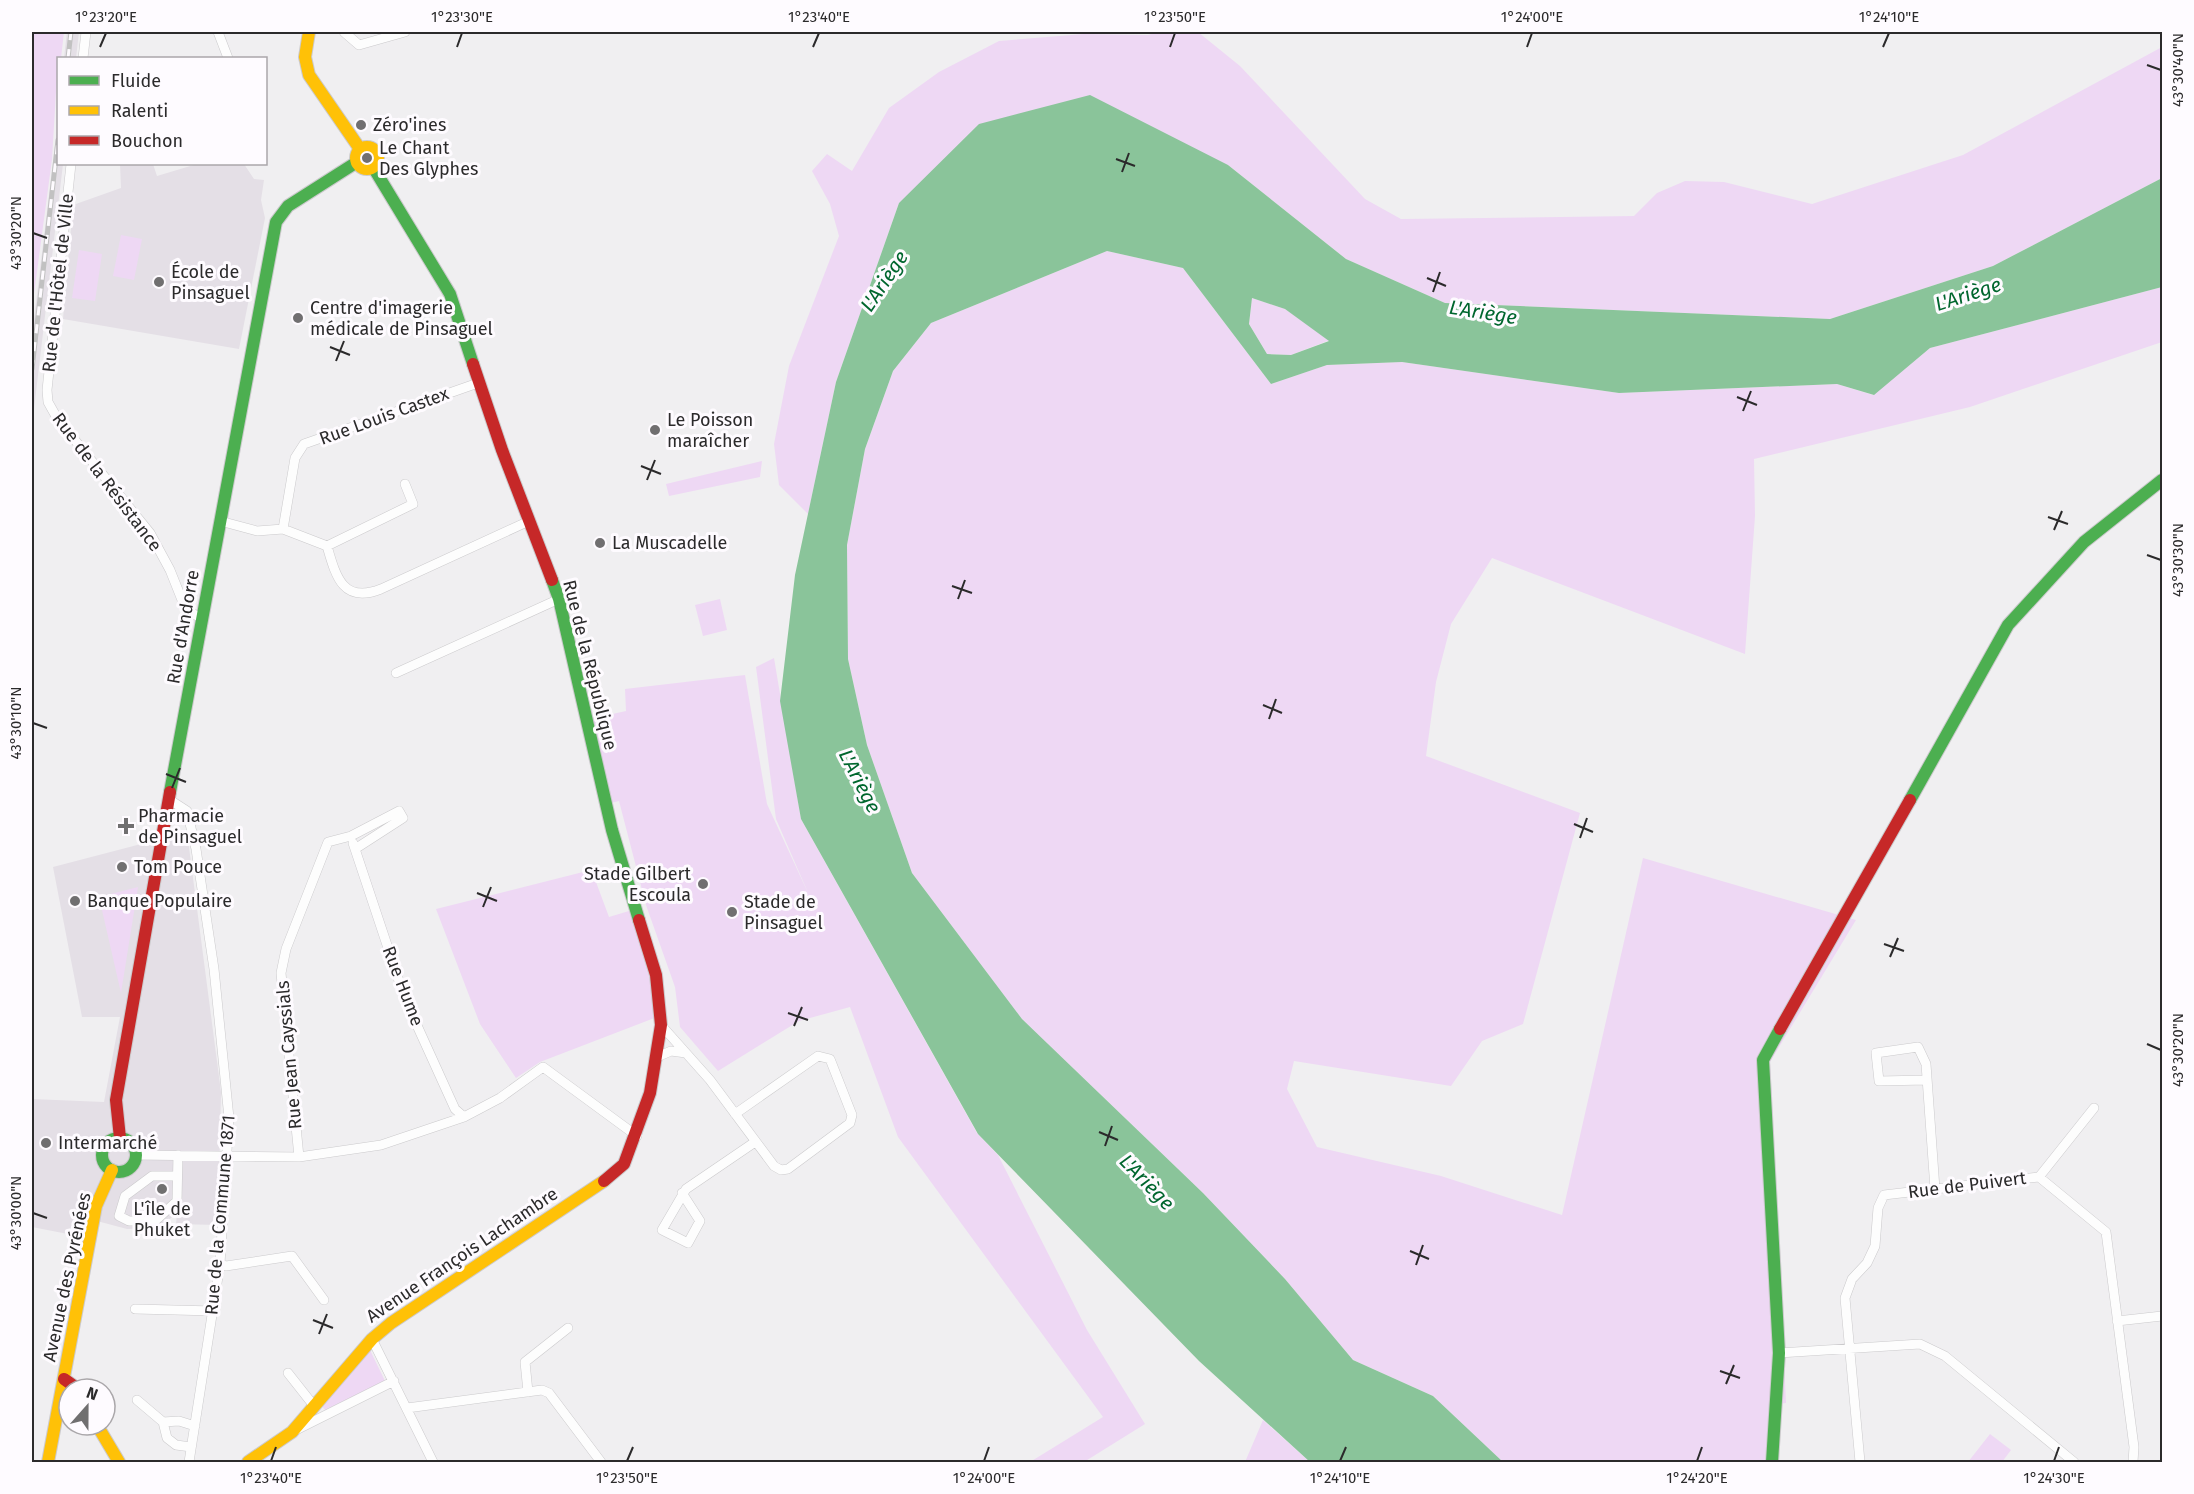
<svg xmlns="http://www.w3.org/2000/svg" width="2194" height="1494" font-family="'Fira Sans',sans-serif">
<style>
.built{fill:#e4dfe6}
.green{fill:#eed8f4}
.water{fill:#8ac49a;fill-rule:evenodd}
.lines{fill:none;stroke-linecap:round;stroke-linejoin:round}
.street-casing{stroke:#cbcacc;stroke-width:10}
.fast-casing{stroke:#cbcacc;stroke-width:14}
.slow-casing{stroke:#cbcacc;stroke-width:14}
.jam-casing{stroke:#cbcacc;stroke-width:14}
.street{stroke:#fdfdfd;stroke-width:9}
.fast{stroke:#4caf50;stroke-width:12}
.slow{stroke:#ffc107;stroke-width:12}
.jam{stroke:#c62828;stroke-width:12}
.rail-casing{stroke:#c1c1c1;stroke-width:5}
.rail{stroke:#fefbff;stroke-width:3;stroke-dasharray:9;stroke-linecap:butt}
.ticks{fill:none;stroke:#2b2a2b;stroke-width:2}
.poi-dot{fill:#706f70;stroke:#fefbff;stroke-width:2}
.labels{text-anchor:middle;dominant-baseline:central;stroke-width:6;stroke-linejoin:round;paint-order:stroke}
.poi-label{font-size:18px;fill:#2b2a2b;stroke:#fefbff;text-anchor:start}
.street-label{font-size:18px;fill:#2b2a2b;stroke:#fefbff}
.water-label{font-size:20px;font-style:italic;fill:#00662e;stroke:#fefbff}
.neatline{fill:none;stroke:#2b2a2b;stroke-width:2}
.ticks-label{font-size:15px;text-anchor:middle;fill:#2b2a2b}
</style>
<rect width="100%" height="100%" fill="#f0eff1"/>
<path class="built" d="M 67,32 L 79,32 L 76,58 L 64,58 Z
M 58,120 L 58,164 L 63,164 L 32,426 L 32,336 Z
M 120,164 L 153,164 L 157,176 L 197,164 L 244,164 L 254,179 L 264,180 L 261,200 L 265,218 L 239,349 L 63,319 L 73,205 L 121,188 Z
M 187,832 L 221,1092 L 218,1225 L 176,1224 L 177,1214 L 156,1228 L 127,1229 L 82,1217 L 78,1236 L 32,1227 L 32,1099 L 104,1102 L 120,1017 L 82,1017 L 53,867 Z"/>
<path class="green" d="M 32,32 L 64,32 L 61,58 L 58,58 L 52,159 L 32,309 Z
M 1159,32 L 1198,32 L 1240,66 L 1365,199 L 1401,219 L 1634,216 L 1657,193 L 1685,181 L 1724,182 L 1812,204 L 1963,155 L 2162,47 L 2162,178 L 1993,266 L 1830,319 L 1445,303 L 1346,259 L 1228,165 L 899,203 L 836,382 L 808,514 L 779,485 L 774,444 L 789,366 L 839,236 L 830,204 L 812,171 L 827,154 L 852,171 L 889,108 L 939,72 L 999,41 L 1084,34 L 1148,35 Z
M 121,235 L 142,239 L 134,280 L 113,276 Z
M 79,250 L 102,254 L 95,301 L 72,298 Z
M 1107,251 L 1183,268 L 1271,384 L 1327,365 L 1402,362 L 1619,393 L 1837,384 L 1873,395 L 1930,348 L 2162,287 L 2162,342 L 1970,407 L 1754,459 L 1755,516 L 1745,654 L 1492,558 L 1451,624 L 1436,682 L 1426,756 L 1580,813 L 1523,1024 L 1482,1041 L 1451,1086 L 1294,1061 L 1287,1089 L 1317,1147 L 1441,1176 L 1562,1215 L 1643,858 L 1856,920 L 1770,1062 L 1786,1403 L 1769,1405 L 1765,1462 L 1503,1462 L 1433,1396 L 1353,1360 L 1285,1279 L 1203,1193 L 1022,1019 L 912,873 L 867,745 L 848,659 L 847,545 L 865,449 L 893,371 L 931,323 Z
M 1252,298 L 1285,309 L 1330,340 L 1291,355 L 1267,354 L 1249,324 Z
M 762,461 L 760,477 L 669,496 L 666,484 Z
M 720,599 L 727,630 L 703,636 L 695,605 Z
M 774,658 L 801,819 L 977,1133 L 998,1155 L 1087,1330 L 1145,1424 L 1084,1462 L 1030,1462 L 1103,1417 L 898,1137 L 850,1007 L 799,1021 L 718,1071 L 680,1027 L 675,987 L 646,905 L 619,801 L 611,803 L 590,719 L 626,711 L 625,689 L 745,675 L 767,804 L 809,895 L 776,819 L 756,667 Z
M 587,871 L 596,882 L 609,917 L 629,911 L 650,971 L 657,1017 L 540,1062 L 516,1078 L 480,1024 L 436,909 Z
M 138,887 L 121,993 L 99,897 Z
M 369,1348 L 385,1381 L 325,1410 L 322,1406 Z
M 1263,1420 L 1310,1462 L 1245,1462 Z
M 1990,1434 L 2011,1450 L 2002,1462 L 1968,1462 Z"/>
<path class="water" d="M 1090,95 L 1228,165 L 1346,259 L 1445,303 L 1830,319 L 1993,266 L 2162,178 L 2162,287 L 1930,348 L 1874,395 L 1837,384 L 1619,393 L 1402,362 L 1327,365 L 1271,384 L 1183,268 L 1107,251 L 931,323 L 893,371 L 865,449 L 847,545 L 848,659 L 867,745 L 912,873 L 1022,1019 L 1203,1193 L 1285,1279 L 1353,1360 L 1433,1396 L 1503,1462 L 1310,1462 L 1199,1361 L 978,1134 L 801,819 L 780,701 L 795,575 L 836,382 L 899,203 L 979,124 ZM 1252,298 L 1285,309 L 1329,341 L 1291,355 L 1267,354 L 1249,324 Z"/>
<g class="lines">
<defs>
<path id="street" d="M 218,32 L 228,58
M 344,32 L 359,45 L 405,32
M 83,58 L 86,32
M 71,164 L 47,390 L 48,402 L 57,418 L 150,533 L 170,570 L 186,610 L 203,619
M 220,521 L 257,531 L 283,529 L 327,546 C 336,577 343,604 381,589 L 529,521
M 283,529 L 295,458 L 304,444 L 478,383
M 327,546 L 413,504 L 405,484
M 396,673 L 559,599
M 170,800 L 187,811 L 196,849 L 214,969 L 229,1118 L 220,1264 L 189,1462
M 353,843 L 405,999 L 455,1109 L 464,1117
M 661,1025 L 710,1080 L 774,1166 L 781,1170 L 788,1169 L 850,1123 L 852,1115 L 830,1059 L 818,1056 L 735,1114
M 657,1057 L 671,1051 L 686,1053
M 1927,1080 L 1879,1081 L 1876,1053 L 1918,1047 L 1926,1064 L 1935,1189
M 136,1155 L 299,1157 L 381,1145 L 464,1117 L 500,1098 L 543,1067 L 637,1136
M 299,1157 L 281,973 L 286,949 L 328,842 L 351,836 L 399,811 L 403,818 L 355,849
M 177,1176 L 152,1176 L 125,1196 L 119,1216 L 129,1221 L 155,1221 L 177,1201 L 178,1155
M 2039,1177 L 2094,1108
M 682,1193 L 700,1221 L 688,1243 L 662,1230 L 686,1189 L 755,1142
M 220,1264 L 226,1266 L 292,1256 L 324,1300
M 135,1309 L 214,1311
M 2117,1321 L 2162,1316
M 372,1339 L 433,1462
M 1779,1353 L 1920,1344 L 1945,1356 L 2074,1462
M 288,1373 L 314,1406
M 528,1392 L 525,1362 L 568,1328
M 137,1400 L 163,1422 L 179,1421 L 195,1426
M 407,1408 L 542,1390 L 549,1393 L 601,1462
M 163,1422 L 167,1438 L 176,1445 L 191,1447
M 296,1430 L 394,1381
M 1860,1462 L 1845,1298 L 1852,1279 L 1867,1263 L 1875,1246 L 1878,1208 L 1884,1195 L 2039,1177 L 2106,1232 L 2134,1447 L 2133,1462"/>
<path id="fast" d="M 373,167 L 450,294 L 473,364
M 552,580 L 559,599 L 612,830 L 639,920
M 170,792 L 276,222 L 288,206 L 357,162
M 1910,800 L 2008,625 L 2084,542 L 2162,480
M102 1155a17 17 0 1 1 34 0a17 17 0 1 1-34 0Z
M 1772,1462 L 1779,1353 L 1763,1060 L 1780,1029"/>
<path id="slow" d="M 309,32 L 305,57 L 309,75 L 360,149
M356 158a11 11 0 1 1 22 0a11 11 0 1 1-22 0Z
M 97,1425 L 119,1462
M 48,1462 L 96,1206 L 112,1170
M 248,1462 L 292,1432 L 372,1339 L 391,1323 L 604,1181"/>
<path id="jam" d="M 473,364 L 502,450 L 552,580
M 1780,1029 L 1910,800
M 120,1138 L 116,1100 L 170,792
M 604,1181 L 624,1164 L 650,1093 L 661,1025 L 656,975 L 639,920
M 64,1379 L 78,1389"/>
</defs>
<use href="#street" class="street-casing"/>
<use href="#fast" class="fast-casing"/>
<use href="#slow" class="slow-casing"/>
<use href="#jam" class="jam-casing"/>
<use href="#street" class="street"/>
<use href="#fast" class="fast"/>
<use href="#slow" class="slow"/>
<use href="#jam" class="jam"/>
<defs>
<path id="rail" d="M 68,58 L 71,32
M 32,369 L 58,140"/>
</defs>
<use href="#rail" class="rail-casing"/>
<use href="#rail" class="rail"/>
</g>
<path class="ticks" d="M 100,47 L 106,33M 457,47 L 462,33M 813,47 L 819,33M 1170,47 L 1175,33M 1527,47 L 1532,33M 1883,47 L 1889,33M 2147,65 L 2161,70M 1116,159 L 1135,166M 1122,172 L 1129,153M 33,233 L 47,238M 1427,278 L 1446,286M 1433,292 L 1440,272M 330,347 L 350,355M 336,361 L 344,341M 1737,397 L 1757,405M 1743,411 L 1751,391M 641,466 L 661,474M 647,480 L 655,460M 2048,517 L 2068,524M 2054,530 L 2062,511M 2147,555 L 2161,560M 952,586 L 972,593M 958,599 L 965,580M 1263,705 L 1282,713M 1269,719 L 1276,699M 33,723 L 47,728M 166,774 L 186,782M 172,788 L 180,768M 1574,824 L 1593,832M 1580,838 L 1587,818M 477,893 L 497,901M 483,907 L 491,887M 1884,944 L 1904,951M 1890,957 L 1898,938M 788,1013 L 808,1020M 794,1026 L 802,1007M 2147,1044 L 2161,1050M 1099,1132 L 1118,1140M 1105,1146 L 1112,1126M 33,1213 L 47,1218M 1410,1251 L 1429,1259M 1416,1265 L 1423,1245M 313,1320 L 333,1328M 319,1334 L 327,1314M 1720,1371 L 1740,1378M 1726,1384 L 1734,1365M 271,1461 L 276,1447M 627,1461 L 633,1447M 984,1461 L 989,1447M 1340,1461 L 1346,1447M 1697,1461 L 1702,1447M 2054,1461 L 2059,1447"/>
<g class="poi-dot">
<circle cx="361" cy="125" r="6"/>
<circle cx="367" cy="158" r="6"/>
<circle cx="159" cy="282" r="6"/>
<circle cx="298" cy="318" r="6"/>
<circle cx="655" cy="430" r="6"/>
<circle cx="600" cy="543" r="6"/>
<path d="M123 817h6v6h6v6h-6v6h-6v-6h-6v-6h6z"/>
<circle cx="122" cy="867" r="6"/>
<circle cx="703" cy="884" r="6"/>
<circle cx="75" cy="901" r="6"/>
<circle cx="732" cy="912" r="6"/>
<circle cx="46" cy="1143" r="6"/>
<circle cx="162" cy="1189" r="6"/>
</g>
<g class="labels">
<g class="poi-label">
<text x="373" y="125">Zéro'ines</text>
<text x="379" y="148">Le Chant<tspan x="379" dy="21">Des Glyphes</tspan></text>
<text x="171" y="272">École de<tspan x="171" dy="21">Pinsaguel</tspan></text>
<text x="310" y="308">Centre d'imagerie<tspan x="310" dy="21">médicale de Pinsaguel</tspan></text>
<text x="667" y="420">Le Poisson<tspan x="667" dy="21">maraîcher</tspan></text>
<text x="612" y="543">La Muscadelle</text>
<text x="138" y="816">Pharmacie<tspan x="138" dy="21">de Pinsaguel</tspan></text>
<text x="134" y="867">Tom Pouce</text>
<text x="691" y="874" text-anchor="end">Stade Gilbert<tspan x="691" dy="21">Escoula</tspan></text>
<text x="87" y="901">Banque Populaire</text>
<text x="744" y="902">Stade de<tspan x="744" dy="21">Pinsaguel</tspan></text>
<text x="58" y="1143">Intermarché</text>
<text x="162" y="1209" text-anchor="middle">L'île de<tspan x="162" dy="21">Phuket</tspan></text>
</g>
<g class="street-label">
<text transform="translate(58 283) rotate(-84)">Rue de l'Hôtel de Ville</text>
<text transform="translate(384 416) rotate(-20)">Rue Louis Castex</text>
<text transform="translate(107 482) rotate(53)">Rue de la Résistance</text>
<text transform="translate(183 627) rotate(-80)">Rue d'Andorre</text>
<text transform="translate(590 665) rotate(76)">Rue de la République</text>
<text transform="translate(403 986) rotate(69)">Rue Hume</text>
<text transform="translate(289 1055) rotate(-95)">Rue Jean Cayssials</text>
<text transform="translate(1967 1185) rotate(-7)">Rue de Puivert</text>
<text transform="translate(220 1215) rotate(-85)">Rue de la Commune 1871</text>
<text transform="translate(462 1255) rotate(-34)">Avenue François Lachambre</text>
<text transform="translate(67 1277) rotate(-78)">Avenue des Pyrénées</text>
</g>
<g class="water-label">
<text transform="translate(884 281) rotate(-56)">L'Ariège</text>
<text transform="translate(1968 294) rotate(-18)">L'Ariège</text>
<text transform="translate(1483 312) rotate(9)">L'Ariège</text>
<text transform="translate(860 781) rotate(63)">L'Ariège</text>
<text transform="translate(1147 1182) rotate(46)">L'Ariège</text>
</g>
</g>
<rect width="2194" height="1494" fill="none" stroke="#fefbff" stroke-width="66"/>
<rect x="57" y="57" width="210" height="108" fill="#fefbff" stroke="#aaa7aa" stroke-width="1.5"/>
<rect x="69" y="76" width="30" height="9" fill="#4caf50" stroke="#aaa7aa" stroke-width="1.5"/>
<text x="111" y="87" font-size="18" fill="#2b2a2b">Fluide</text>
<rect x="69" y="106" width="30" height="9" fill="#ffc107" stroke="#aaa7aa" stroke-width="1.5"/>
<text x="111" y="117" font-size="18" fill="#2b2a2b">Ralenti</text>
<rect x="69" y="136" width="30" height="9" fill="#c62828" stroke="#aaa7aa" stroke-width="1.5"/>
<text x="111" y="147" font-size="18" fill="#2b2a2b">Bouchon</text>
<g transform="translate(87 1407) rotate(21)"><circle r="28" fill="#fefbff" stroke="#aaa7aa" stroke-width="1.5"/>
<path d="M0-4.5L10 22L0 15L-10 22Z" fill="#706f70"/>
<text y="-9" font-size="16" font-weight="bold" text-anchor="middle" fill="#2b2a2b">N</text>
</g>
<rect x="33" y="33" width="2128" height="1428" class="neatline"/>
<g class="ticks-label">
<text x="106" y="22">1°23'20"E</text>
<text x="462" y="22">1°23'30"E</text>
<text x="819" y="22">1°23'40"E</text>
<text x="1175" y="22">1°23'50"E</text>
<text x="1532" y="22">1°24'00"E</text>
<text x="1889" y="22">1°24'10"E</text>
<text transform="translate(2178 70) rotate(-90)" y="5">43°30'40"N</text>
<text transform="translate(16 233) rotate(-90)" y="5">43°30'20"N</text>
<text transform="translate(2178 560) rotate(-90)" y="5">43°30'30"N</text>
<text transform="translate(16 723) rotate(-90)" y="5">43°30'10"N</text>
<text transform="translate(2178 1050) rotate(-90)" y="5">43°30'20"N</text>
<text transform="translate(16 1213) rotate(-90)" y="5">43°30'00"N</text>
<text x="271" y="1483">1°23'40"E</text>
<text x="627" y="1483">1°23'50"E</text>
<text x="984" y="1483">1°24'00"E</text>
<text x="1340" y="1483">1°24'10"E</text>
<text x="1697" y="1483">1°24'20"E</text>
<text x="2054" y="1483">1°24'30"E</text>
</g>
</svg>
